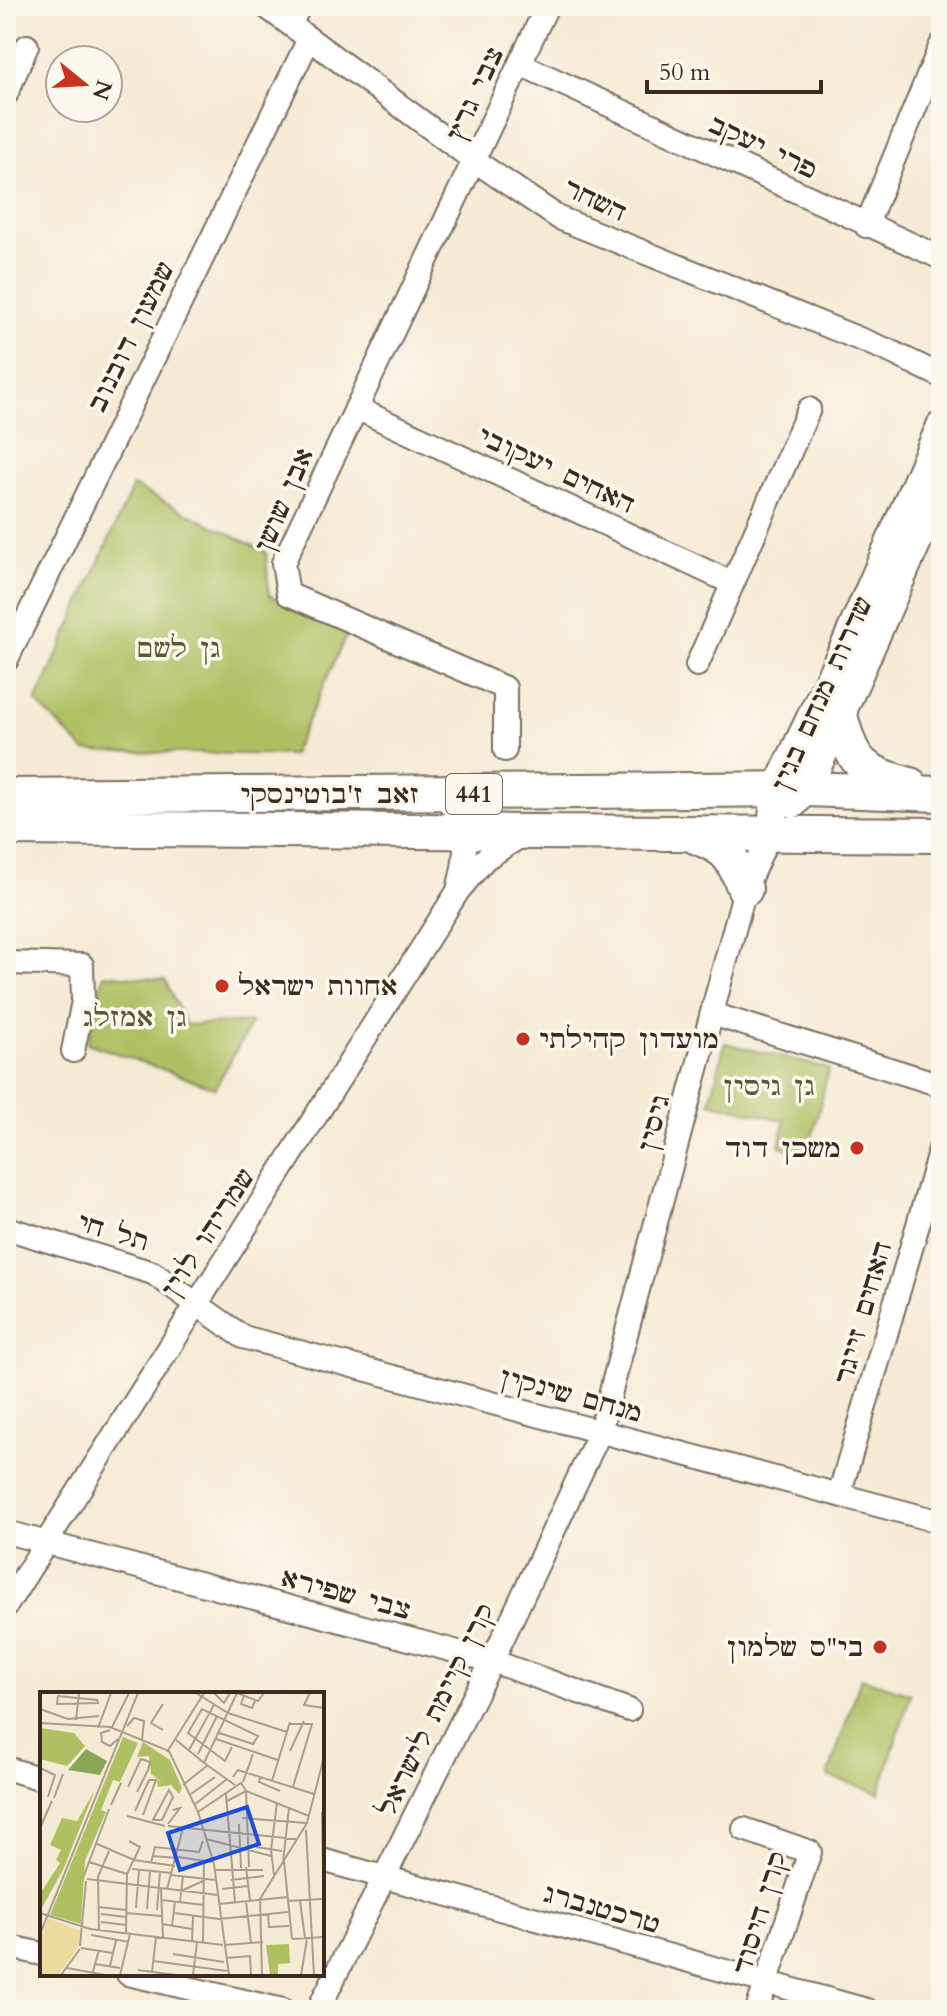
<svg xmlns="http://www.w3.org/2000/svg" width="947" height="2016" font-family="Cardo,'Frank Ruhl Libre',serif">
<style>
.green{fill:#afc063;stroke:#757540;stroke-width:2}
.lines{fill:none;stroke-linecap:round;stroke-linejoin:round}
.minor-casing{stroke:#7c6d5e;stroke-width:26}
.tertiary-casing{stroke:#7c6d5e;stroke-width:32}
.primary-casing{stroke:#7c6d5e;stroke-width:38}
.minor{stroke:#fff;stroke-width:22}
.tertiary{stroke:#fff;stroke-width:28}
.primary{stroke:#fff;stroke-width:34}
.poi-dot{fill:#c8321e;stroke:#fbf7ec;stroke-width:3}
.labels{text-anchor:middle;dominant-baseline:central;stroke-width:7;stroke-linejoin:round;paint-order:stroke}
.shield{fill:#fbf7ec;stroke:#75685c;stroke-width:2}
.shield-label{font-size:24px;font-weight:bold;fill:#3b2a1e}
.street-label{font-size:26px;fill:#3b2a1e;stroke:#fbf7ec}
.park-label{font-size:26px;fill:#5e5733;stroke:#fbf7ec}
.poi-label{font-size:26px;fill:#3b2a1e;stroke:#fbf7ec;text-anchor:start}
.inset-road{fill:none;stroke:#ab9d8b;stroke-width:2}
.view{fill:#1d4ed8;fill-opacity:0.15;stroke:#1d4ed8;stroke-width:4}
.inset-edge{fill:none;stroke:#3b2a1e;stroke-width:4}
</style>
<rect width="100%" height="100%" fill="#fbf7ec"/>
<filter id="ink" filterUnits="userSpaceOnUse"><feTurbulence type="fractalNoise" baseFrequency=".0125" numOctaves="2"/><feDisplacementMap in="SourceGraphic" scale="16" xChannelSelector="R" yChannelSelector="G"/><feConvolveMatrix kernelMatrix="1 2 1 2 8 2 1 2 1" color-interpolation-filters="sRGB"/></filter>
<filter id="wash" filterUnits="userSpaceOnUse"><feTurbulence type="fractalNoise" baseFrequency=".006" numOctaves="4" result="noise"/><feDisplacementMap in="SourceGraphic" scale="32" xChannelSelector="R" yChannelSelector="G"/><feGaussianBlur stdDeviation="1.8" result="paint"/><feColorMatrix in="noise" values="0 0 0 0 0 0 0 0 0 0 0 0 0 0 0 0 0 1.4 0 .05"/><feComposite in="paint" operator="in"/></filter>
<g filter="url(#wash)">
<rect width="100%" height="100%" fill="#f5ead4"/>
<path class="green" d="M 133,486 L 266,552 L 269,595 L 347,634 L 292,755 L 85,751 L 36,702 Z
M 104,974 L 165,980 L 186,1025 L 252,1022 L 215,1088 L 87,1043 Z
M 725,1043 L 829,1069 L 808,1153 L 779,1146 L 785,1121 L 710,1102 Z
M 861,1678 L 911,1694 L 879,1793 L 828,1776 Z"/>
</g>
<g filter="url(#ink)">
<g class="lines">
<defs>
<path id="minor" d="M 265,6 L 475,161 L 559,218 L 887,350 L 941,376
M 291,25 L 299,6
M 520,64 L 941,258
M 6,95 L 27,46
M 866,226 L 941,45
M 356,408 L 732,583
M 6,661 L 309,39
M 697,665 L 809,409
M 505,750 L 505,688 L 288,594 L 283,563 L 547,6
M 440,794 C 471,819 468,851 459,886
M 6,963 L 82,965 L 83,1001 L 73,1051
M 712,1014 L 941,1085
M 6,1228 L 153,1273 L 243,1337 L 941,1522
M 839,1495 L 941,1146
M 6,1532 L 492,1661 L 629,1710
M 6,1606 L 458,891 L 485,859 L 524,834
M 6,1768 L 42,1779
M 744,1829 L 810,1852 L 757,2010
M 322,1860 L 867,2010
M 6,1946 L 42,1954
M 128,1974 L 283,2010
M 318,2010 L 492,1661 L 600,1432 L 745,889 L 771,831"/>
<path id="tertiary" d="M 794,803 L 806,789 L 829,741 L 941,487
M 771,831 L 777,789 L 846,644 L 941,426"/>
<path id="primary" d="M 840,715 C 852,762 860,772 910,785
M 6,796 L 806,789 L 941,794
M 6,828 L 941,835
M 690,834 C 726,848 731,852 745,889"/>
</defs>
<use href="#minor" class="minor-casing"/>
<use href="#tertiary" class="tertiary-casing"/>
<use href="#primary" class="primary-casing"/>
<use href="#minor" class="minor"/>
<use href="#tertiary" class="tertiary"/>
<use href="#primary" class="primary"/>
</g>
</g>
<g class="poi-dot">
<circle cx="222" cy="986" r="8"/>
<circle cx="523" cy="1039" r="8"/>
<circle cx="857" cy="1148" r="8"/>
<circle cx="880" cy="1647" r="8"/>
</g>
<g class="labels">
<rect class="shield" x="446" y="774" width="56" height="40" rx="6"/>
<g class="shield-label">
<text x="474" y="794">441</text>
</g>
<g class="street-label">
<text transform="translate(475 94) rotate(-65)">צבי גרץ</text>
<text transform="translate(763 147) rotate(25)">פרי יעקב</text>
<text transform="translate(595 200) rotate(25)">השחר</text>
<text transform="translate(131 337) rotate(-64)">שמעון דובנוב</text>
<text transform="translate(556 470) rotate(25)">האחים יעקובי</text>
<text transform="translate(284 500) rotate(-67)">אבן שושן</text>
<text transform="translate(822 694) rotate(-66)">שדרות מנחם בגין</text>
<text x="330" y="794">זאב ז'בוטינסקי</text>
<text transform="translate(654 1123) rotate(-75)">גיסין</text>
<text transform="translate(113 1232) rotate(17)">תל חי</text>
<text transform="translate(208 1233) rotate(-57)">שמריהו לוין</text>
<text transform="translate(863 1313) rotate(-74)">האחים זייגר</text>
<text transform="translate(571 1395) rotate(15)">מנחם שינקין</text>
<text transform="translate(346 1594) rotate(15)">צבי שפירא</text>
<text transform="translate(436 1710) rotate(-64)">קרן קיימת לישראל</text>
<text transform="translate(602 1909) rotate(16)">טרכטנברג</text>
<text transform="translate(760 1913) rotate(-73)">קרן היסוד</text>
</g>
<g class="park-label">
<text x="179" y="648">גן לשם</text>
<text x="135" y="1017">גן אמזלג</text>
<text x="769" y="1086">גן גיסין</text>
</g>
<g class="poi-label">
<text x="238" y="986">אחוות ישראל</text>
<text x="539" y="1039">מועדון קהילתי</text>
<text x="841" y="1148" text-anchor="end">משכן דוד</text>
<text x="864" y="1647" text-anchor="end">בי"ס שלמון</text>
</g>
</g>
<g transform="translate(40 1692)">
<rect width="284" height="284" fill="#f5ead4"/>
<path d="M 0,36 L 34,41 L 45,54 L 27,74 L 0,67 ZM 83,45 L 98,51 L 80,90 L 73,88 L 61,118 L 66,120 L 45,169 L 41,232 L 10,223 ZM 103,50 L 130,68 L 142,96 L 139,102 L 131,93 L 118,95 L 117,88 L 122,90 L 111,82 L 109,64 L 97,65 ZM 55,98 L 23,178 L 0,219 L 0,202 L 20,171 L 16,168 L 21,158 L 10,153 L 22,126 L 37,129 ZM 249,252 L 250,271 L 238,272 L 238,282 L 230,282 L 226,253 Z" fill="#afc063"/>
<path d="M 46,57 L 67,69 L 60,83 L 28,78 Z" fill="#8ba659"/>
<path d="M 8,226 L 41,239 L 38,256 L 18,283 L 0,283 L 0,249 Z" fill="#eeda9e"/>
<path class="inset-road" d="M 156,1 L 188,21 L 247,40M 174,1 L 184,11 L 190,1M 197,1 L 218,9 L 224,1M 270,1 L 264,13 L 284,16M 18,4 L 57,8 L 58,11 L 17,12 ZM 204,4 L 201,12 L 212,16 L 215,9M 0,17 L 28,27 L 59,24M 36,28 L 39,1M 0,31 L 70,35 L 129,59 L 158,120 L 174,172 L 189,283M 250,32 L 272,32 L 253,95M 87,34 L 94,26 L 104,29 L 102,49M 72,35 L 89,1M 58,36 L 71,1M 70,38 L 61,41 L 62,50 L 70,54 L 78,47M 123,38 L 111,31 L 123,12M 179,41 L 213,52 L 218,44 L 162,17 L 148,41 L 185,69 L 192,55M 176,47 L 238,68M 136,48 L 163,70M 149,58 L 174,13M 250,59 L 264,29M 127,60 L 164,1M 158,62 L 177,24M 160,68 L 195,93M 164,71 L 197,1M 0,76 L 15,83 L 8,105M 193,85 L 198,78 L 274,102M 220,85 L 219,90 L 240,99M 232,89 L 250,30M 203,90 L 213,62M 143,93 L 168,73M 88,95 L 101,67 L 110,70 L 108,78M 129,98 L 133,105 L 122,128 L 113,128 ZM 97,100 L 108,78M 151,102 L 175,85M 186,102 L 195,210M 14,106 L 23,82M 187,109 L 206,99 L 209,175M 71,113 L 81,91M 154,113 L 187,87M 95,119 L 109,88 L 116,88 L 103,123M 158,120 L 201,91 L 206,99 L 269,124M 282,120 L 284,234M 87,124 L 125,134M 202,126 L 266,131M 128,132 L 140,116 L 133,118M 199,132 L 201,176M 128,134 L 256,147M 0,136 L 12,109M 266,138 L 274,283M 166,147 L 231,164M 55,151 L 94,168 L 135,174M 216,155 L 242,159M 112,164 L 137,166M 138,165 L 172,170M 244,169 L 252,247M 49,170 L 87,182M 243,170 L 249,116M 111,171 L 115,155 L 159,160 L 163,149M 206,175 L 210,209M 92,177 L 132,181M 174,178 L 223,178M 131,183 L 175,188M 234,183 L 231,158 L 237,111M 43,186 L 69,117M 47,187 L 178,203M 191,188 L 224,184M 121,197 L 123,246M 127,197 L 143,136M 182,197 L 208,194M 141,199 L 165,188M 121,208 L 164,213M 206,209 L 211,251M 247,209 L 282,207M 260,209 L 265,246M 140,210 L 143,184M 179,212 L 247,205M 59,215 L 86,218M 96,216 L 99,178M 107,217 L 110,179M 117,218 L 120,180M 0,221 L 50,237 L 183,253M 86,221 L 121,224M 134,221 L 179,227 L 248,220M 228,221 L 229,235 L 249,234M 61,222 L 86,225M 61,230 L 86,233M 122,232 L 152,237M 132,234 L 135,209M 59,238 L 58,185 L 69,159M 86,241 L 87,182 L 100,155 L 89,149M 0,242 L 98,1M 51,243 L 89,250M 252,247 L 284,245M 152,250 L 153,224M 163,251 L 164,169M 185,253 L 223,250M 40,254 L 46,189M 41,256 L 73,261M 133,262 L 184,270M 186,266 L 210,264 L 211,283M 113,269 L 187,279M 55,272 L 80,276M 70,274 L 76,248M 27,276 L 65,283M 98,278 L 136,283M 112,280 L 116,245M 21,283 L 40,257M 52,283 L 59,258M 80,283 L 90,242M 153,283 L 157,250M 222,283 L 220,207 L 267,131 L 284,65M 261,283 L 267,247"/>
<path class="view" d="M 207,115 L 219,152 L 140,178 L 128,141 Z"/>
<rect width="284" height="284" class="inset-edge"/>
</g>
<rect width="947" height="2016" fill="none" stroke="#fbf7ec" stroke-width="32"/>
<g transform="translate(84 84) rotate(108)"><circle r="38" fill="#fbf7ec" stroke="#aea59a" stroke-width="2"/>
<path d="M0-6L14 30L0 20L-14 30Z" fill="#c8321e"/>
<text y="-12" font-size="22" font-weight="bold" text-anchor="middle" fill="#3b2a1e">N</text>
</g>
<path d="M647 80v12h174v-12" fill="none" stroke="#3b2a1e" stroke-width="4"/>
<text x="659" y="80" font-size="24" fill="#3b2a1e" stroke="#fbf7ec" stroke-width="6" paint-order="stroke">50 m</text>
</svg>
